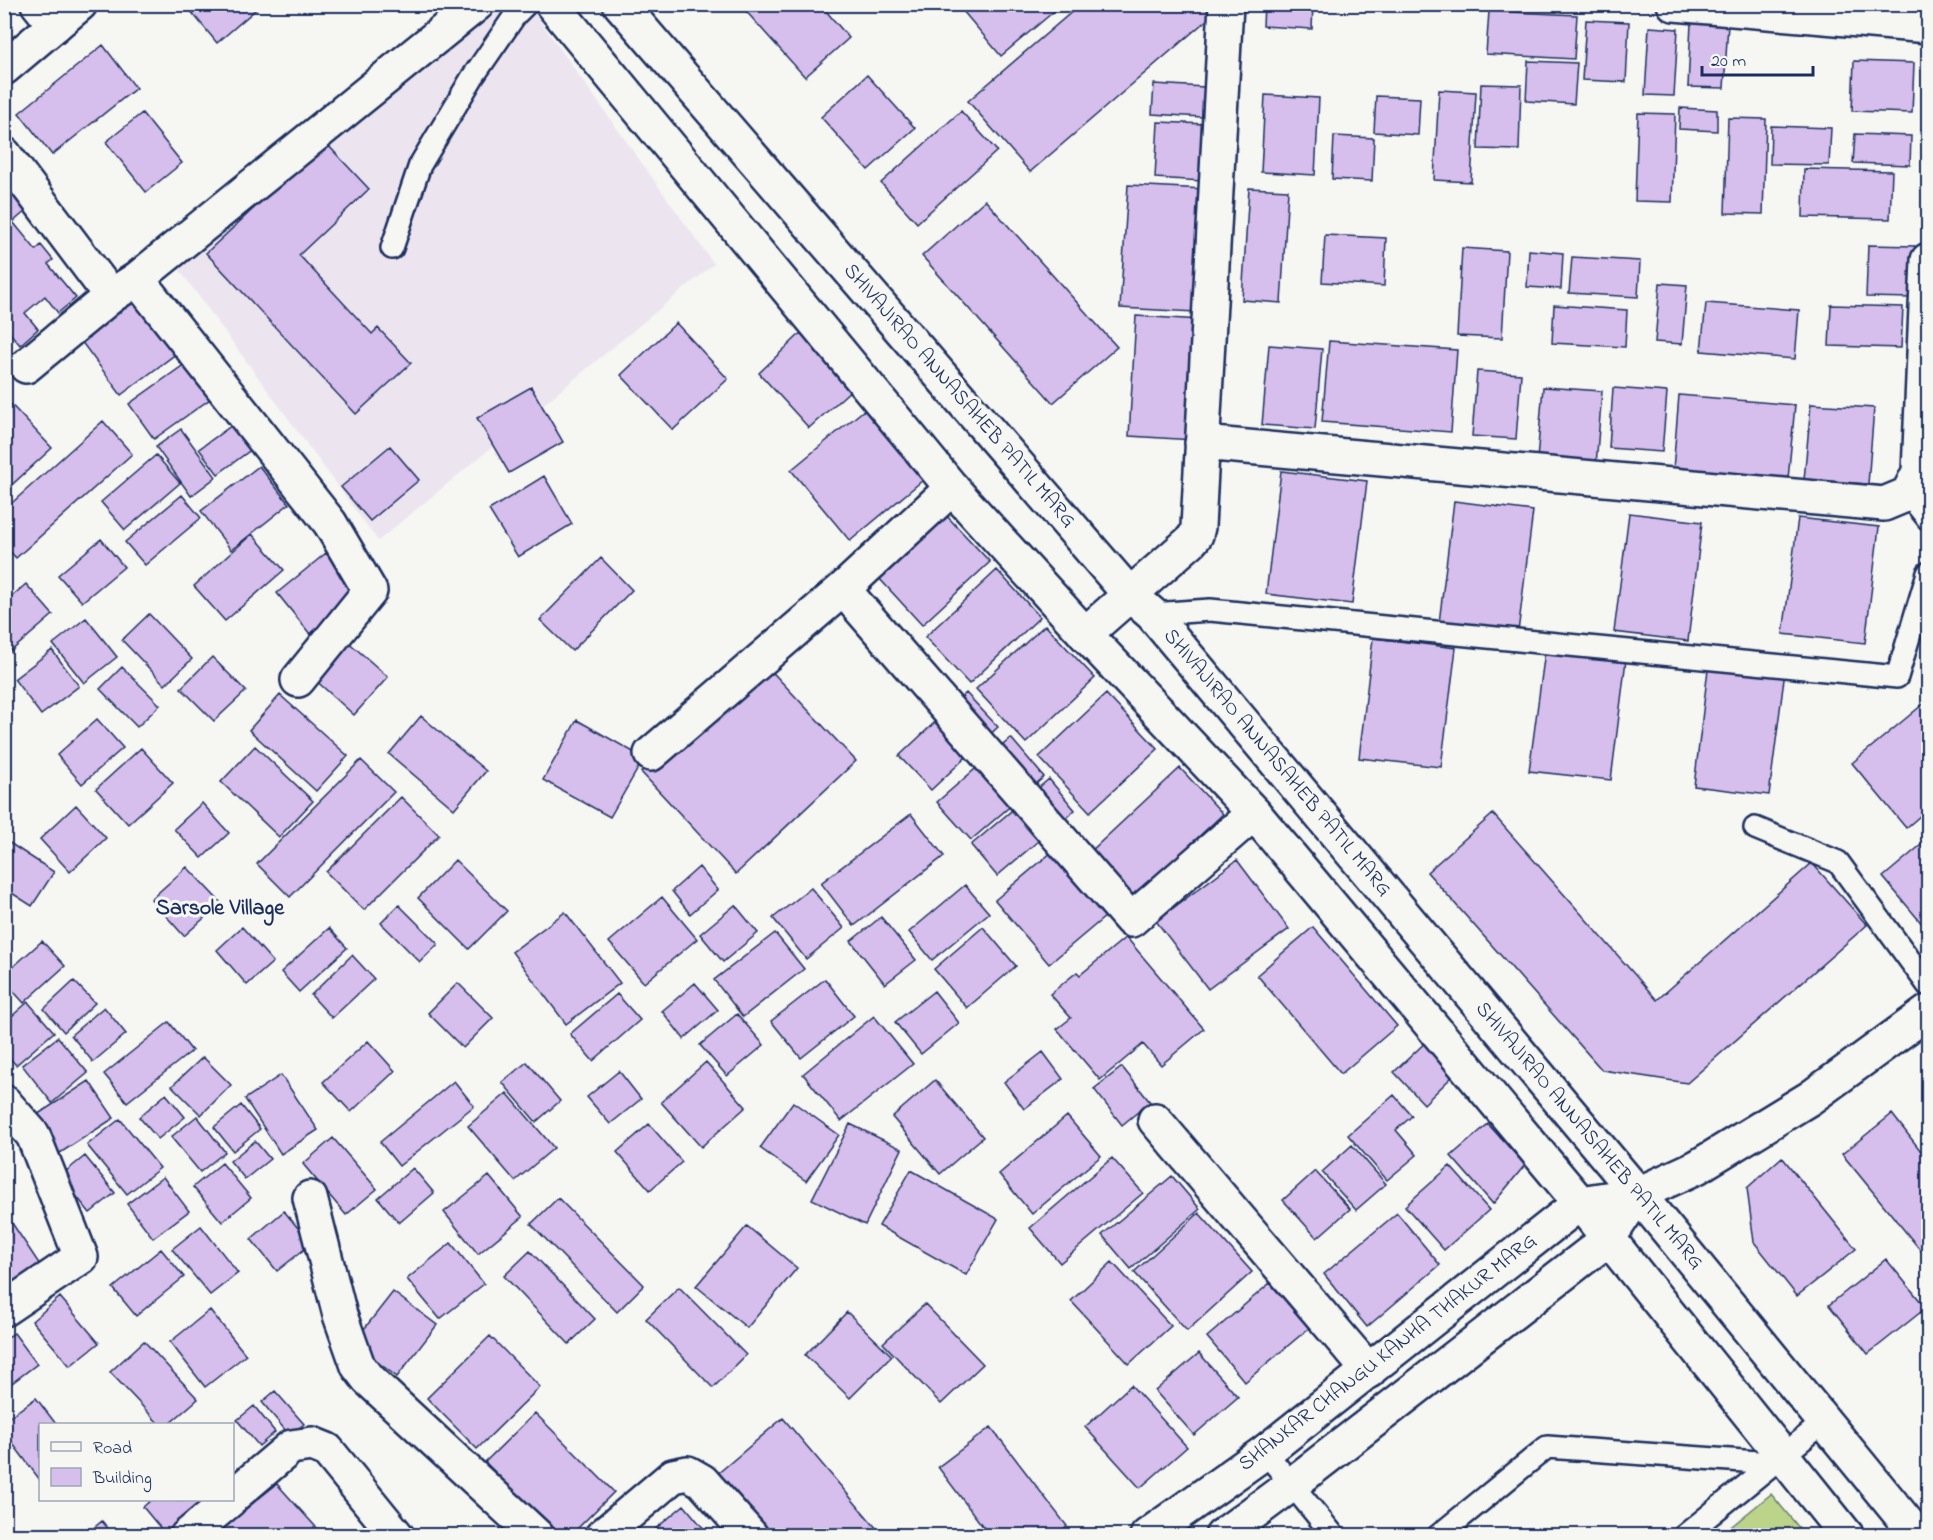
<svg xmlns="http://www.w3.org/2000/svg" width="1933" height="1540" font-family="'Indie Flower',sans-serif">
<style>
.built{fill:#ece5f0}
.green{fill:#bcd38a;stroke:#6c8174;stroke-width:1.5}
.building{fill:#d6beed;stroke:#1b2f5e;stroke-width:1.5}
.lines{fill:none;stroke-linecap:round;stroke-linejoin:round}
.service-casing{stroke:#1b2f5e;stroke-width:26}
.minor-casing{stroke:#1b2f5e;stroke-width:38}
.tertiary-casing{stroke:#1b2f5e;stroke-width:38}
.secondary-casing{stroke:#1b2f5e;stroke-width:38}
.service{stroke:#f6f6f2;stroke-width:21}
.minor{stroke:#f6f6f2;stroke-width:33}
.tertiary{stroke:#f6f6f2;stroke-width:33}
.secondary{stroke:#f6f6f2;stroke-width:33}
.labels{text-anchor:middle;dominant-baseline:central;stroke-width:6;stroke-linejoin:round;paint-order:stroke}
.street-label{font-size:21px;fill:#1b2f5e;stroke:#f6f6f2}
.neighbourhood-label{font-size:22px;font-weight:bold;fill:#1b2f5e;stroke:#f6f6f2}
</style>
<rect width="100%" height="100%" fill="#f6f6f2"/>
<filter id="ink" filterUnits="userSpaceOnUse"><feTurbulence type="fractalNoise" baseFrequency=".0167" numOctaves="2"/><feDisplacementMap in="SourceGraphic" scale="12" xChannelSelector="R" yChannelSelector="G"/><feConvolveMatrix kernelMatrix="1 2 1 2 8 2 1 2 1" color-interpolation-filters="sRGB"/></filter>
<g filter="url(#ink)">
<path class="built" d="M 528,4 L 714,264 L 378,541 L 170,257 L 461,5 Z"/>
<path class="green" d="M 1771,1494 L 1805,1535 L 1721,1535 Z"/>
<path class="building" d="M 185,4 L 262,4 L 217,43 Z
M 748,4 L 820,4 L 849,38 L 805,77 L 744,9 Z
M 957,4 L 1055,4 L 1058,8 L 1001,56 Z
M 1081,4 L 1223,6 L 1030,172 L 968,101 Z
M 1264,4 L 1313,4 L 1312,29 L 1263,26 Z
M 1489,11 L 1577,15 L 1574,59 L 1486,54 Z
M 1586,20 L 1629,22 L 1626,82 L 1582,80 Z
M 1691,23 L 1728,24 L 1724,88 L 1688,87 Z
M 1649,27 L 1678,29 L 1674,96 L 1645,95 Z
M 103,45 L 136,88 L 52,155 L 19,113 Z
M 1528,61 L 1577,63 L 1574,104 L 1526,101 Z
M 1854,61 L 1914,63 L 1912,113 L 1852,111 Z
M 867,75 L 915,128 L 868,170 L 821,117 Z
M 1154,84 L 1204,87 L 1202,117 L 1152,114 Z
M 1481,84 L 1521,85 L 1519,150 L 1478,149 Z
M 1439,90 L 1476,92 L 1471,182 L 1434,180 Z
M 1265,95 L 1319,98 L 1315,175 L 1261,172 Z
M 1376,96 L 1420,98 L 1418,135 L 1374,132 Z
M 1680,108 L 1717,110 L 1717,131 L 1679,129 Z
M 961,111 L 997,151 L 917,223 L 881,183 Z
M 142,113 L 182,163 L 146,192 L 106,142 Z
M 1638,113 L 1675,114 L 1672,202 L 1635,201 Z
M 1728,118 L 1766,119 L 1763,214 L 1725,213 Z
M 1158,122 L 1206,124 L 1202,181 L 1155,178 Z
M 1771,126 L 1831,128 L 1829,165 L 1770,164 Z
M 1855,134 L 1911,136 L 1910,165 L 1853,163 Z
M 1334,136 L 1374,138 L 1372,181 L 1332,179 Z
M 325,142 L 369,189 L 299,255 L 372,334 L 378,328 L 411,363 L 356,414 L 206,253 Z
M 1804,169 L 1892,171 L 1890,219 L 1803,217 Z
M 4,183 L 27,210 L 13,222 L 36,250 L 41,245 L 53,260 L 48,264 L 76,298 L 58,313 L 45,296 L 25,313 L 38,329 L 20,345 L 4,326 Z
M 1128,185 L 1204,189 L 1196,312 L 1120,308 Z
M 1249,188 L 1288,190 L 1281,303 L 1242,300 Z
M 985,200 L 1117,347 L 1053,403 L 922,256 Z
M 1325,235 L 1386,238 L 1384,286 L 1322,282 Z
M 1868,245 L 1915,246 L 1913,298 L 1866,297 Z
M 1462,248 L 1507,251 L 1502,338 L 1457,336 Z
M 1529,250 L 1563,253 L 1561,289 L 1527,287 Z
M 1572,257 L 1640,261 L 1638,297 L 1569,293 Z
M 1660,283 L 1687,285 L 1682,344 L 1655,342 Z
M 138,292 L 181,350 L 121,395 L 78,337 Z
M 1706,303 L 1799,310 L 1795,359 L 1701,351 Z
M 1554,305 L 1627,310 L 1625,347 L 1552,343 Z
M 1831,305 L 1903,307 L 1901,348 L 1829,346 Z
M 1136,316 L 1201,320 L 1194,440 L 1129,436 Z
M 676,323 L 728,379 L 673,430 L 621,375 Z
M 801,333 L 852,389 L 809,428 L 759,373 Z
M 1329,341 L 1457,350 L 1451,432 L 1322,422 Z
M 1269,345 L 1322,349 L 1315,429 L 1262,425 Z
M 192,359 L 217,394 L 154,439 L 129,404 Z
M 1477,371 L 1521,374 L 1516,439 L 1472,436 Z
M 531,387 L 563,442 L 509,473 L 477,418 Z
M 1543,387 L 1602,391 L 1596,465 L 1537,460 Z
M 1613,388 L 1667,392 L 1662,452 L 1609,448 Z
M 1679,395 L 1795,405 L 1788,479 L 1673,470 Z
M 4,397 L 52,448 L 4,492 Z
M 1811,404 L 1874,408 L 1868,484 L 1804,480 Z
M 864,410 L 923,480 L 850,541 L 791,470 Z
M 242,418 L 260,443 L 218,474 L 199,449 Z
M 103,421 L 132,454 L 16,558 L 4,545 L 4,510 Z
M 181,429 L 216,477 L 191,496 L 156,447 Z
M 390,446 L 419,480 L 370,521 L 341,487 Z
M 156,455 L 180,483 L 125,530 L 101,502 Z
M 259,466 L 289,504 L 231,550 L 201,511 Z
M 1281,471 L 1367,481 L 1352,604 L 1266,594 Z
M 544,476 L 572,524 L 518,557 L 489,510 Z
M 182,495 L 201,518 L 145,565 L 125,542 Z
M 1454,501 L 1533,511 L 1518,632 L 1439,623 Z
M 1629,513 L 1702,522 L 1688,641 L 1614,632 Z
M 945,514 L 990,562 L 922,625 L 878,577 Z
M 1798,518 L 1879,527 L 1865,643 L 1783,634 Z
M 252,534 L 284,570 L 225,621 L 194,586 Z
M 101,539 L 124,567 L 82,602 L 58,575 Z
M 326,553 L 359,594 L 310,634 L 277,593 Z
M 601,558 L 632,590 L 572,651 L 540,620 Z
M 997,570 L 1040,617 L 969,684 L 925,637 Z
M 26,584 L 53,615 L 4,657 L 4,603 Z
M 149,614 L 192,659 L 165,685 L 122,640 Z
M 86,618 L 117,657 L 84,683 L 53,644 Z
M 1045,625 L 1095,678 L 1026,743 L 976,689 Z
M 1373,638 L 1456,648 L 1441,767 L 1359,758 Z
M 345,639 L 388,677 L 354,715 L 312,677 Z
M 52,650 L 79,686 L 41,715 L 14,679 Z
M 1545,651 L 1626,660 L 1611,780 L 1529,771 Z
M 212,657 L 246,691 L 214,721 L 181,688 Z
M 761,660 L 856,761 L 736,874 L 641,772 Z
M 1709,661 L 1785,671 L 1769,795 L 1694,786 Z
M 122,667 L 160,705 L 137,727 L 100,689 Z
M 966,693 L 998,727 L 931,790 L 899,756 Z
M 1106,694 L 1158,749 L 1090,812 L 1039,757 Z
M 280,695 L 348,756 L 316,791 L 249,730 Z
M 1928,700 L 1928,809 L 1906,828 L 1852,763 Z
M 421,716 L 486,771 L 454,809 L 389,754 Z
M 97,719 L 123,748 L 82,784 L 57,755 Z
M 577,720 L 644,758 L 610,817 L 543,780 Z
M 1011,738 L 1044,777 L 971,840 L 937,802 Z
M 255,746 L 313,801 L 279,837 L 221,782 Z
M 141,748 L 173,783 L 128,824 L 96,789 Z
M 361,760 L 394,792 L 290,897 L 257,864 Z
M 1180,768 L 1223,814 L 1132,899 L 1089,853 Z
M 1049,779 L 1075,810 L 997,876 L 971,845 Z
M 401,797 L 439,835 L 364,910 L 326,872 Z
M 202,803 L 229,833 L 202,858 L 174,829 Z
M 76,805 L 106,838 L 70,872 L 40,839 Z
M 911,814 L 944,856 L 854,926 L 821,883 Z
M 1493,814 L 1657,1000 L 1812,863 L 1867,925 L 1687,1083 L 1602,1070 L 1427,872 Z
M 1928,839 L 1928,931 L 1883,877 Z
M 5,840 L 54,872 L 32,906 L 4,888 Z
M 1059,846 L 1112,911 L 1049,964 L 995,900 Z
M 455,860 L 507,911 L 469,949 L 418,898 Z
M 1237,860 L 1289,929 L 1208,989 L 1156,921 Z
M 187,867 L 221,903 L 184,936 L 151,899 Z
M 699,867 L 718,890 L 690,914 L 672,891 Z
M 965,885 L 989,913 L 932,960 L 909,932 Z
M 811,888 L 844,928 L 806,959 L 773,918 Z
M 662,897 L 697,939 L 644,983 L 609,942 Z
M 399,905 L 438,944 L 420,962 L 381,923 Z
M 735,905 L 758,933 L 723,962 L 700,934 Z
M 565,912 L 620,983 L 566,1024 L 512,952 Z
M 881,917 L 916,960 L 885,984 L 851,941 Z
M 242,927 L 273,962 L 247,985 L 217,950 Z
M 983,927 L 1016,966 L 967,1008 L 934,969 Z
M 1313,927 L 1397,1026 L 1341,1074 L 1257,975 Z
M 329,928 L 347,948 L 299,992 L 281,972 Z
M 775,933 L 804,969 L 743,1017 L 714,980 Z
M 1126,937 L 1204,1029 L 1161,1065 L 1143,1044 L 1100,1080 L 1057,1029 L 1071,1018 L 1050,994 L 1077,972 L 1080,975 Z
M 42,941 L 65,966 L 24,1003 L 4,981 L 4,975 Z
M 352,955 L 374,979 L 332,1018 L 311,995 Z
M 825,979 L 854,1016 L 801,1058 L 771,1021 Z
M 74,981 L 95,1003 L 64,1032 L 44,1009 Z
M 458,983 L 493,1018 L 463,1048 L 428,1013 Z
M 695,983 L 718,1010 L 684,1039 L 662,1011 Z
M 934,991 L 959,1023 L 921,1054 L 895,1022 Z
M 617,994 L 640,1020 L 593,1061 L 570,1034 Z
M 28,1002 L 54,1032 L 16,1065 L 4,1052 L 4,1023 Z
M 104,1007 L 126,1034 L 93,1062 L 71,1035 Z
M 737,1014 L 764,1045 L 727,1076 L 700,1045 Z
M 874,1016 L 913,1064 L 841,1121 L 803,1074 Z
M 169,1022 L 192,1051 L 127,1102 L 104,1074 Z
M 58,1037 L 88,1073 L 52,1103 L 22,1065 Z
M 1429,1039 L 1459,1070 L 1424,1104 L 1394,1072 Z
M 368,1041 L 395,1071 L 351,1112 L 323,1082 Z
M 1043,1052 L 1063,1079 L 1024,1109 L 1004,1082 Z
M 203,1057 L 231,1085 L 201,1115 L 172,1086 Z
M 527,1062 L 560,1101 L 536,1122 L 502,1082 Z
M 706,1062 L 746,1107 L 701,1147 L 661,1102 Z
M 1122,1067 L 1150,1102 L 1122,1125 L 1094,1089 Z
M 619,1071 L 641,1099 L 610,1124 L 587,1097 Z
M 281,1075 L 318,1130 L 281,1154 L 245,1099 Z
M 935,1080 L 983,1137 L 940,1174 L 892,1117 Z
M 89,1081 L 114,1118 L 57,1155 L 32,1118 Z
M 454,1081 L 474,1106 L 399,1166 L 380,1142 Z
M 507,1093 L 554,1148 L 515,1181 L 468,1126 Z
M 166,1094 L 185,1117 L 158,1139 L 139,1117 Z
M 1394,1095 L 1412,1116 L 1396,1130 L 1417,1155 L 1387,1180 L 1348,1135 Z
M 793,1102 L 839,1135 L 806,1181 L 760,1148 Z
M 241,1105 L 260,1129 L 233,1151 L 214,1127 Z
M 1892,1114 L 1928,1160 L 1928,1247 L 1922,1252 L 1842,1154 Z
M 197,1116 L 225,1152 L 200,1172 L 171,1137 Z
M 1067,1116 L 1101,1156 L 1032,1214 L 999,1174 Z
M 120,1119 L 160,1168 L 127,1194 L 87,1145 Z
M 649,1124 L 682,1162 L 650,1190 L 617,1152 Z
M 850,1124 L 902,1149 L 865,1225 L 812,1199 Z
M 1488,1124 L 1525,1165 L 1493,1204 L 1451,1156 Z
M 333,1138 L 377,1189 L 346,1215 L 303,1164 Z
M 255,1141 L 270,1159 L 245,1179 L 230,1161 Z
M 1352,1145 L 1386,1184 L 1356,1210 L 1322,1172 Z
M 85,1156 L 115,1193 L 90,1213 L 60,1176 Z
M 1782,1157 L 1856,1249 L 1797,1296 L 1754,1242 L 1747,1188 Z
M 1112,1158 L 1143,1193 L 1060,1263 L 1030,1228 Z
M 222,1163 L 251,1198 L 222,1222 L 193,1187 Z
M 1450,1166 L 1489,1210 L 1444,1250 L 1405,1206 Z
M 413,1168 L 434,1193 L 399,1223 L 378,1198 Z
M 911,1170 L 998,1219 L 966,1275 L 879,1226 Z
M 1315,1171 L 1350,1209 L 1317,1238 L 1283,1200 Z
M 489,1176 L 523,1217 L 478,1254 L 444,1212 Z
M 1172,1176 L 1200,1209 L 1131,1269 L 1102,1235 Z
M 163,1177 L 189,1211 L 153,1238 L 127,1204 Z
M 558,1198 L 644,1285 L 617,1312 L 531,1224 Z
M 4,1211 L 44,1271 L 11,1292 L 4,1281 Z
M 284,1211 L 311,1244 L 277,1271 L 251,1239 Z
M 1199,1213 L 1252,1272 L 1187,1331 L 1134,1272 Z
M 1397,1213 L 1440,1265 L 1367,1327 L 1324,1274 Z
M 201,1226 L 238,1273 L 210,1295 L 172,1249 Z
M 747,1226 L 797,1268 L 747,1328 L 696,1286 Z
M 451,1243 L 484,1284 L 440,1319 L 407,1279 Z
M 161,1249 L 184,1277 L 136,1316 L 113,1288 Z
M 530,1251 L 595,1319 L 569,1344 L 504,1276 Z
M 1886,1259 L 1926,1308 L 1868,1354 L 1829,1305 Z
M 1112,1262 L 1171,1326 L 1129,1364 L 1071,1301 Z
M 1270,1283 L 1309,1328 L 1245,1382 L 1207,1337 Z
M 679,1287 L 746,1355 L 713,1388 L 646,1319 Z
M 393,1292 L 437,1325 L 397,1377 L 353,1343 Z
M 60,1297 L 99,1343 L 70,1366 L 32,1321 Z
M 925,1304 L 983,1364 L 941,1404 L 883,1343 Z
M 210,1310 L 246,1355 L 205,1387 L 170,1342 Z
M 847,1312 L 892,1356 L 850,1398 L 805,1355 Z
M 14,1333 L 37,1364 L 4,1389 L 4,1340 Z
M 490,1336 L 540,1387 L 477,1449 L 427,1398 Z
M 144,1341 L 198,1399 L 169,1424 L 159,1424 L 110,1372 Z
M 1199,1353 L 1238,1397 L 1194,1435 L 1155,1391 Z
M 1131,1385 L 1187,1447 L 1140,1488 L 1085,1427 Z
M 275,1391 L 304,1424 L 290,1436 L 262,1402 Z
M 36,1398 L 56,1424 L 40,1424 L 40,1480 L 4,1432 L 4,1421 Z
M 254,1406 L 275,1432 L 259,1446 L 237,1420 Z
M 535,1413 L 614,1492 L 570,1536 L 558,1536 L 485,1462 Z
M 783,1418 L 883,1536 L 768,1536 L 716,1475 Z
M 991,1427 L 1067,1526 L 1054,1536 L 990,1536 L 938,1467 Z
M 277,1484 L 324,1536 L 278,1536 L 274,1531 L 268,1536 L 211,1536 Z
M 151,1500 L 210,1500 L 167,1536 L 143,1507 Z
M 684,1505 L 710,1536 L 647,1536 Z
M 102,1521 L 114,1536 L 84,1536 Z"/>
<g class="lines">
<defs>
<path id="service" d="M 392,248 L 420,165 L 472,78 L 516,14 L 526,4
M 1908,494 L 1928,519
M 1152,614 L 1210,610 L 1897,677 L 1928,573
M 1755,828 L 1838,862 L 1928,985
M 1265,1452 L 1334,1536
M 1438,1536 L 1547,1447 L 1772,1463
M 1684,1536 L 1824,1422"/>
<path id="minor" d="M 38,4 L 55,25
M 1674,4 L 1928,26
M 4,154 L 111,296 L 137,279 L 477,4
M 137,279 L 330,523 L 370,591 L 298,680
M 26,366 L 111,296
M 1202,443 L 1884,504 L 1908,494 L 1919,472 L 1928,260
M 843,589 L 1131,920 L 1254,813
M 1085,634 L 1191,541 L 1196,535 L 1198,527 L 1226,4
M 651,754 L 843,589 L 952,488
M 4,1102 L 33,1135 L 81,1257 L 4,1309
M 1155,1120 L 1369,1371
M 310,1198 L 340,1315 L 358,1366 L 368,1379 L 537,1536
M 232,1497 L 291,1447 L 312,1444 L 327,1450 L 397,1536
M 187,1536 L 230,1500
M 602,1536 L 673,1476 L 688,1473 L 702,1481 L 751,1536"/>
<path id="tertiary" d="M 1147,1536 L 1265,1452 L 1580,1203 L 1638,1194 L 1697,1167 L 1810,1098 L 1928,1012
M 1222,1536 L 1291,1485 L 1608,1239 L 1638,1194"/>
<path id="secondary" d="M 552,4 L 952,488 L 1085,634 L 1254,813 L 1580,1203 L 1847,1536
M 620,4 L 1130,595 L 1152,614 L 1638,1194 L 1918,1536
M 4,68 L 80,4"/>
</defs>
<use href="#service" class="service-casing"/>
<use href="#minor" class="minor-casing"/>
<use href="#tertiary" class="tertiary-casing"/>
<use href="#secondary" class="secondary-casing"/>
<use href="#service" class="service"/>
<use href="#minor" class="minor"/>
<use href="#tertiary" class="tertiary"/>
<use href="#secondary" class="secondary"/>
</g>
</g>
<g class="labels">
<g class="street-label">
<text transform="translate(959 396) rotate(49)">SHIVAJIRAO ANNASAHEB PATIL MARG</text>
<text transform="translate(1277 763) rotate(50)">SHIVAJIRAO ANNASAHEB PATIL MARG</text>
<text transform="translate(1589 1136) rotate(50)">SHIVAJIRAO ANNASAHEB PATIL MARG</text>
<text transform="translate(1388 1353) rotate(-38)">SHANKAR CHANGU KANHA THAKUR MARG</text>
</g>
<g class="neighbourhood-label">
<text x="220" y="909">Sarsole Village</text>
</g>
</g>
<rect width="1933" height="1540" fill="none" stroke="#f6f6f2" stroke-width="24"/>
<rect x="12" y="12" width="1909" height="1516" fill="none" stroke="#1b2f5e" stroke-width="2" filter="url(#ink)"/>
<rect x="39" y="1423" width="195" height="78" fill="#f6f6f2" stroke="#9ea6b7" stroke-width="1.5"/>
<rect x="51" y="1442" width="30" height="9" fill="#f6f6f2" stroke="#9ea6b7" stroke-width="1.5"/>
<text x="93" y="1453" font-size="18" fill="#1b2f5e">Road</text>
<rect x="51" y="1468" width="30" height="18" fill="#d6beed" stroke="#9ea6b7" stroke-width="1.5"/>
<text x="93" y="1483" font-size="18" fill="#1b2f5e">Building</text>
<path d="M1702 66v9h111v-9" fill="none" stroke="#1b2f5e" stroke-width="3"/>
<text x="1711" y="66" font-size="18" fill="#1b2f5e" stroke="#f6f6f2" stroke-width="4.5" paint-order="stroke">20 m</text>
</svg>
